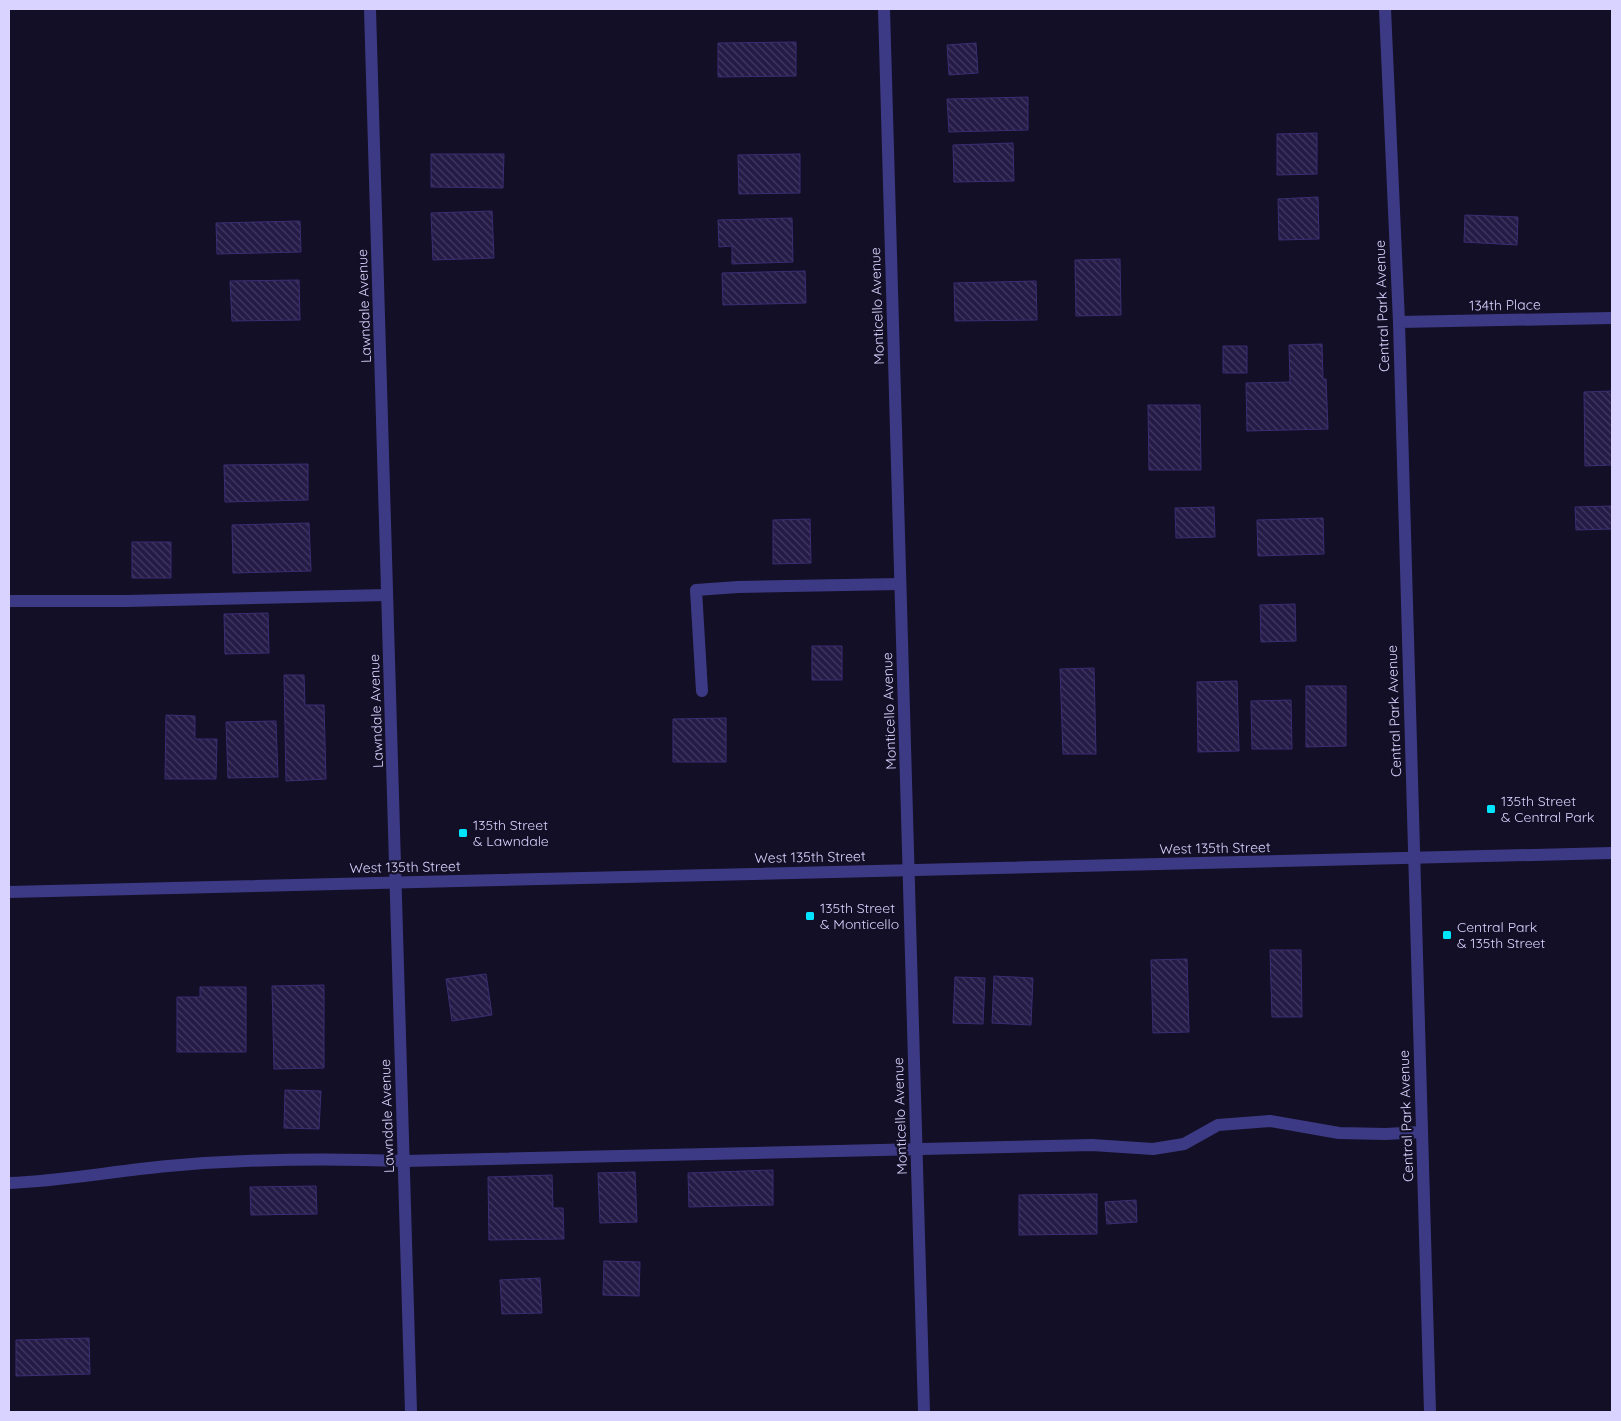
<svg xmlns="http://www.w3.org/2000/svg" width="1621" height="1421" font-family="Quicksand,sans-serif">
<style>
.building{fill:url(#building-back-hatch);stroke:#3b2d73}
.lines{fill:none;stroke-linecap:round;stroke-linejoin:round}
.service{stroke:#3d3a85;stroke-width:12}
.minor{stroke:#3d3a85;stroke-width:12}
.tertiary{stroke:#3d3a85;stroke-width:12}
.poi-dot{fill:#00e5ff;stroke:#130f26;stroke-width:2}
.labels{text-anchor:middle;dominant-baseline:central;stroke-width:4.5;stroke-linejoin:round;paint-order:stroke}
.street-label{font-size:14px;fill:#d9d4ff;stroke:#130f26}
.poi-label{font-size:14px;fill:#d9d4ff;stroke:#130f26;text-anchor:start}
</style>
<defs>
<pattern id="building-back-hatch" width="6" height="6" patternUnits="userSpaceOnUse" patternTransform="scale(1.25)"><rect width="6" height="6" fill="#241b47"/><path d="M-1 5l2 2M0 0l6 6M5-1l2 2" fill="none" stroke="#433b63"/></pattern>
</defs>
<rect width="100%" height="100%" fill="#130f26"/>
<path class="building" d="M 796,42 L 796,76 L 718,77 L 718,43 Z
M 976,43 L 978,73 L 949,75 L 947,45 Z
M 1028,97 L 1028,130 L 949,132 L 947,99 Z
M 1317,133 L 1317,174 L 1277,175 L 1277,134 Z
M 1013,143 L 1014,181 L 954,182 L 953,145 Z
M 431,154 L 504,154 L 503,188 L 431,187 Z
M 800,154 L 800,193 L 739,194 L 738,155 Z
M 1318,197 L 1319,239 L 1279,240 L 1278,199 Z
M 492,211 L 494,258 L 433,260 L 431,213 Z
M 1465,215 L 1518,217 L 1517,245 L 1464,242 Z
M 792,218 L 793,262 L 732,264 L 732,246 L 719,247 L 718,220 Z
M 300,221 L 301,252 L 217,254 L 216,223 Z
M 1120,259 L 1121,315 L 1076,316 L 1075,260 Z
M 805,271 L 806,303 L 723,305 L 722,273 Z
M 299,280 L 300,320 L 232,321 L 230,281 Z
M 1036,281 L 1037,320 L 955,321 L 954,283 Z
M 1322,344 L 1323,379 L 1326,379 L 1328,429 L 1247,431 L 1246,383 L 1290,382 L 1289,345 Z
M 1223,346 L 1247,346 L 1247,373 L 1223,373 Z
M 1612,391 L 1612,465 L 1585,466 L 1584,392 Z
M 1148,405 L 1200,405 L 1201,470 L 1149,470 Z
M 308,464 L 308,500 L 225,502 L 224,465 Z
M 1612,506 L 1612,529 L 1576,530 L 1575,507 Z
M 1214,507 L 1215,537 L 1176,538 L 1175,508 Z
M 1323,518 L 1324,554 L 1258,556 L 1257,520 Z
M 810,519 L 811,563 L 773,564 L 773,520 Z
M 309,523 L 311,571 L 233,573 L 232,525 Z
M 132,542 L 171,542 L 171,578 L 132,578 Z
M 1295,604 L 1296,641 L 1261,642 L 1260,605 Z
M 268,613 L 269,653 L 225,654 L 224,614 Z
M 812,646 L 842,646 L 842,680 L 812,680 Z
M 1094,668 L 1096,754 L 1063,754 L 1060,669 Z
M 284,675 L 304,675 L 305,705 L 324,705 L 326,779 L 286,781 Z
M 1237,681 L 1239,751 L 1198,752 L 1197,682 Z
M 1306,686 L 1346,686 L 1346,746 L 1306,747 Z
M 1291,700 L 1292,749 L 1252,749 L 1251,701 Z
M 166,715 L 195,716 L 195,739 L 217,739 L 216,779 L 165,779 Z
M 726,718 L 726,762 L 673,762 L 673,719 Z
M 276,721 L 278,777 L 228,778 L 226,722 Z
M 1270,950 L 1301,950 L 1302,1017 L 1272,1017 Z
M 1187,959 L 1189,1032 L 1153,1033 L 1151,960 Z
M 486,974 L 492,1015 L 452,1021 L 446,979 Z
M 994,976 L 1033,978 L 1031,1025 L 992,1023 Z
M 955,977 L 985,978 L 983,1024 L 953,1023 Z
M 324,985 L 324,1068 L 274,1069 L 272,986 Z
M 200,987 L 246,987 L 246,1052 L 177,1052 L 177,997 L 200,997 Z
M 285,1090 L 321,1091 L 319,1129 L 284,1128 Z
M 773,1170 L 773,1205 L 689,1207 L 688,1173 Z
M 635,1172 L 637,1222 L 600,1223 L 598,1173 Z
M 552,1175 L 553,1208 L 563,1208 L 564,1239 L 489,1240 L 488,1177 Z
M 316,1186 L 317,1214 L 251,1215 L 250,1187 Z
M 1097,1194 L 1097,1234 L 1019,1235 L 1019,1195 Z
M 1136,1200 L 1137,1222 L 1107,1224 L 1105,1202 Z
M 604,1261 L 640,1262 L 639,1296 L 603,1295 Z
M 540,1278 L 542,1313 L 502,1314 L 500,1280 Z
M 89,1338 L 90,1374 L 16,1376 L 16,1340 Z"/>
<g class="lines">
<path class="service" d="M 9,601 L 126,601 L 387,595
M 702,691 L 696,590 L 738,587 L 900,584
M 9,1183 C 63,1181 114,1171 168,1166 C 247,1159 325,1158 404,1161 L 1092,1145 L 1153,1149 L 1184,1144 L 1218,1125 L 1270,1121 L 1339,1133 L 1386,1134 L 1421,1132"/>
<path class="minor" d="M 370,9 L 411,1412
M 884,9 L 924,1412
M 1385,9 L 1399,322 L 1430,1412
M 1399,322 L 1612,318"/>
<path class="tertiary" d="M 9,892 L 1612,853"/>
</g>
<g class="poi-dot">
<rect x="1486" y="804" width="10" height="10" rx="2.5"/>
<rect x="458" y="828" width="10" height="10" rx="2.5"/>
<rect x="805" y="911" width="10" height="10" rx="2.5"/>
<rect x="1442" y="930" width="10" height="10" rx="2.5"/>
</g>
<g class="labels">
<g class="street-label">
<text transform="translate(1505 305) rotate(-1)">134th Place</text>
<text transform="translate(364 306) rotate(-92)">Lawndale Avenue</text>
<text transform="translate(877 306) rotate(-92)">Monticello Avenue</text>
<text transform="translate(1382 306) rotate(-92)">Central Park Avenue</text>
<text transform="translate(376 711) rotate(-92)">Lawndale Avenue</text>
<text transform="translate(889 711) rotate(-92)">Monticello Avenue</text>
<text transform="translate(1394 711) rotate(-92)">Central Park Avenue</text>
<text transform="translate(1215 848) rotate(-1)">West 135th Street</text>
<text transform="translate(810 857) rotate(-1)">West 135th Street</text>
<text transform="translate(405 867) rotate(-1)">West 135th Street</text>
<text transform="translate(387 1116) rotate(-92)">Lawndale Avenue</text>
<text transform="translate(900 1116) rotate(-92)">Monticello Avenue</text>
<text transform="translate(1406 1116) rotate(-92)">Central Park Avenue</text>
</g>
<g class="poi-label">
<text x="1501" y="801">135th Street<tspan x="1501" dy="16">&amp; Central Park</tspan></text>
<text x="473" y="825">135th Street<tspan x="473" dy="16">&amp; Lawndale</tspan></text>
<text x="820" y="908">135th Street<tspan x="820" dy="16">&amp; Monticello</tspan></text>
<text x="1457" y="927">Central Park<tspan x="1457" dy="16">&amp; 135th Street</tspan></text>
</g>
</g>
<rect width="1621" height="1421" fill="none" stroke="#d9d4ff" stroke-width="20"/>
</svg>
